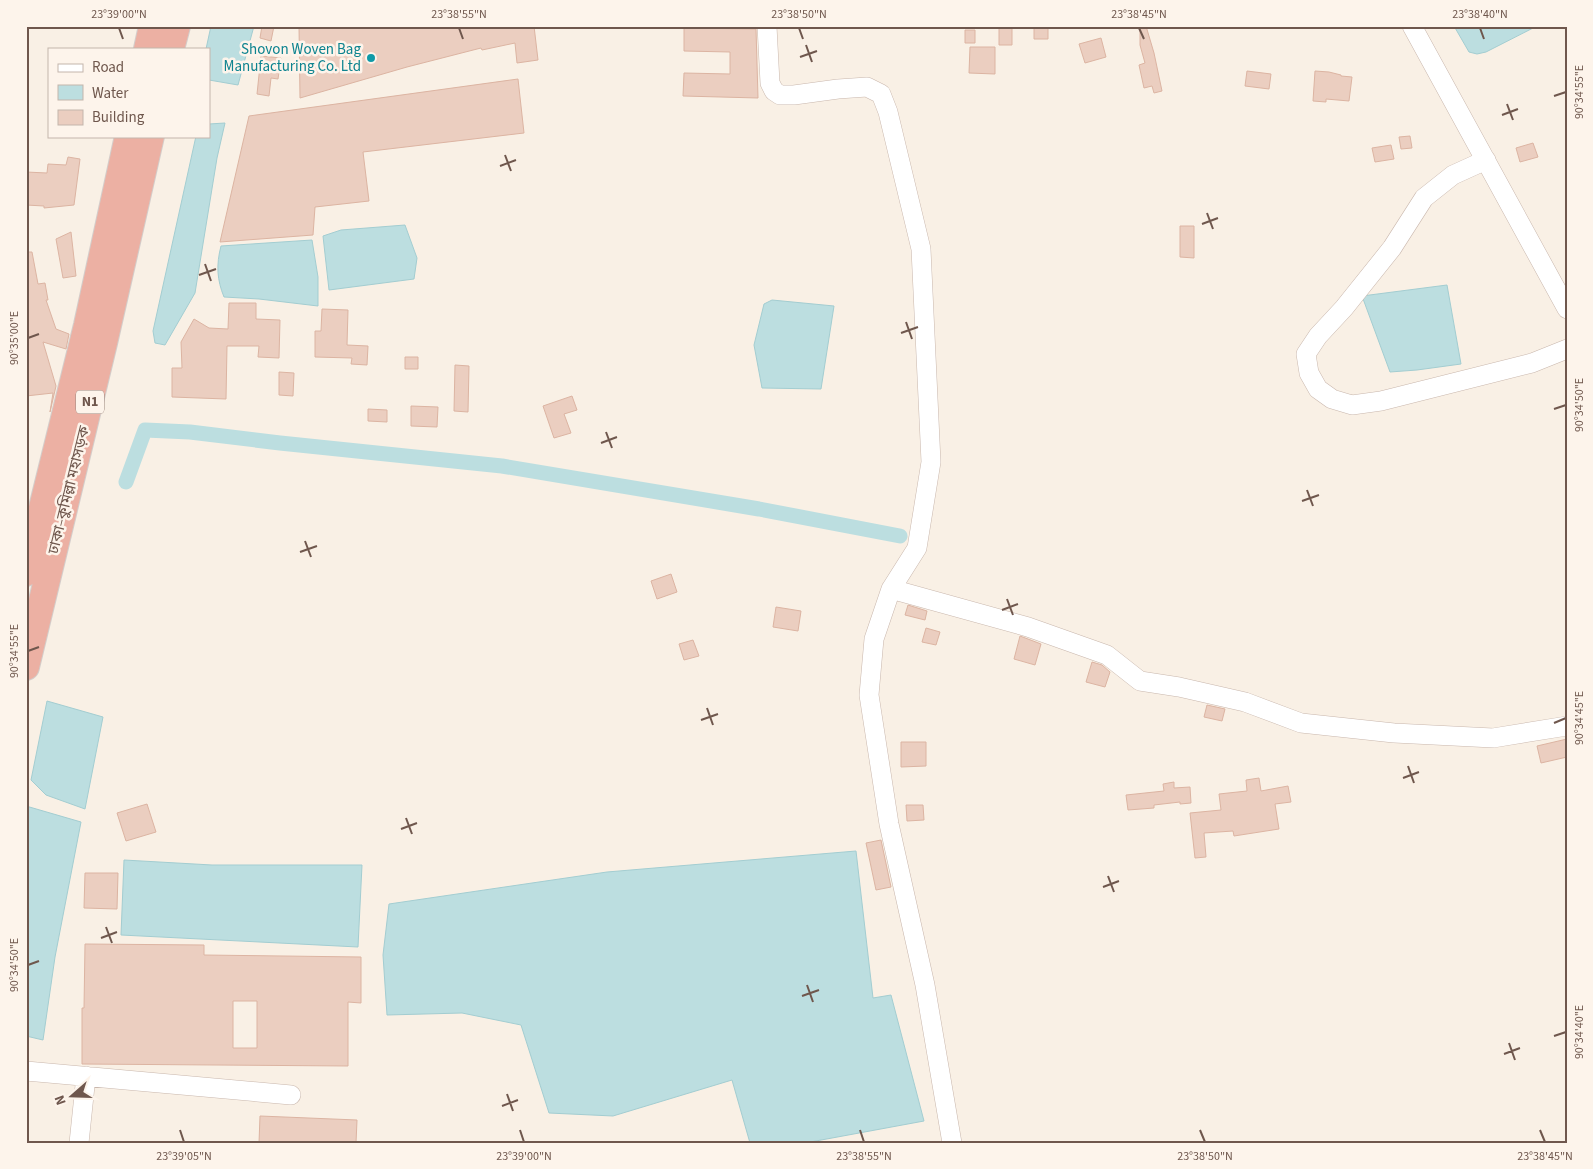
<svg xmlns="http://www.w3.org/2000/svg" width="1593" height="1169" font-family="'Source Sans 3','Noto Sans Bengali',sans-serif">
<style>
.water{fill:#bcdee0;stroke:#a3cdd1}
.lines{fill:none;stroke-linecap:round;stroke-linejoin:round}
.canal{stroke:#bcdee0;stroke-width:15}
.building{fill:#ebcec0;stroke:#dcb4a2;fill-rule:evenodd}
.minor-casing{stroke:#c9b7ad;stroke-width:20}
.highway-casing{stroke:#d4cdca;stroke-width:28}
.minor{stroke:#fff;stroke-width:19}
.highway{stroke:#ecb0a3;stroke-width:26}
.ticks{fill:none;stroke:#6f574d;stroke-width:2}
.culture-dot{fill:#0f9aa8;stroke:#fdf4eb;stroke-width:2}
.labels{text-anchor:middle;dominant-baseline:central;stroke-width:5;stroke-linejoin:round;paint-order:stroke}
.shield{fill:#fdf4eb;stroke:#9a867c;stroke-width:1}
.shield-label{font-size:14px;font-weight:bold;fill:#6f574d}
.culture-label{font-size:15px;fill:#0d838f;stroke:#fdf4eb;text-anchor:end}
.street-label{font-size:15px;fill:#6f574d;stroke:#fdf4eb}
.neatline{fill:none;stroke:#6f574d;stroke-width:2}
.ticks-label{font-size:12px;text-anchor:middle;fill:#6f574d}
</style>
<rect width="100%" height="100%" fill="#f9f0e5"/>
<path class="water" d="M 211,26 L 254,26 L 238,85 L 209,80 L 209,49 L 206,49 Z
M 1454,26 L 1537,26 L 1486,52 L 1477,54 L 1469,52 Z
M 225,123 L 217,158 L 195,293 L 165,345 L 155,343 L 153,331 L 196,136 L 209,136 L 209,124 Z
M 405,225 L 417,258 L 414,279 L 329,290 L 323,236 L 341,230 Z
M 312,240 L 318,277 L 318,306 L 259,299 L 224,297 C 217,280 216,265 221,246 Z
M 1447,285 L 1461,364 L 1417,370 L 1390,372 L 1362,296 Z
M 772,300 L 834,306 L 821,389 L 762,388 L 754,345 L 764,304 Z
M 47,701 L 103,717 L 85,809 L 46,795 L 31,780 Z
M 26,806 L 81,822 L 55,957 L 43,1040 L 26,1036 Z
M 856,851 L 873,998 L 891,995 L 924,1121 L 805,1143 L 750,1143 L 732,1080 L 613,1116 L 549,1113 L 521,1025 L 462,1013 L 387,1015 L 383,955 L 389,904 L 607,872 Z
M 124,860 L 212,865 L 362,865 L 358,947 L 121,935 Z"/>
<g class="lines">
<path class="canal" d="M 126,482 L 145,430 L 190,432 L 280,443 L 502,466 L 759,509 L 900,536"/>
</g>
<path class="building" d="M 262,26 L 274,26 L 271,41 L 260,38 Z
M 299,26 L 534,26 L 538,60 L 517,63 L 515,43 L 482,50 L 481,48 L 407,67 L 300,98 Z
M 999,26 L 1012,26 L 1012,45 L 999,45 Z
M 1034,26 L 1048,26 L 1048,39 L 1034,39 Z
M 1140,26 L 1146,26 L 1154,53 L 1162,91 L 1154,93 L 1152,86 L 1144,88 L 1139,65 L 1145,63 L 1140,45 Z
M 684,28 L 756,29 L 758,98 L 683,96 L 684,73 L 730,74 L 730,52 L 684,51 Z
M 965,30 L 975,30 L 975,43 L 965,43 Z
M 1101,38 L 1106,57 L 1085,63 L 1079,44 Z
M 970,47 L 995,47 L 995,74 L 969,73 Z
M 261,56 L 281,58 L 278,79 L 271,78 L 269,96 L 257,94 Z
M 1247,71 L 1271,74 L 1269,89 L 1245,86 Z
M 1315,71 L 1329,72 L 1341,75 L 1341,76 L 1352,77 L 1349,101 L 1326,99 L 1326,102 L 1313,101 Z
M 518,79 L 524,133 L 363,152 L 369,201 L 315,207 L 313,235 L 220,242 L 249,116 Z
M 1410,136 L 1412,148 L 1401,149 L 1399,137 Z
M 1533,143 L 1538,157 L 1520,162 L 1516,148 Z
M 1391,145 L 1394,159 L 1375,162 L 1372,148 Z
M 68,157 L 80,159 L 74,205 L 44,208 L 44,206 L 26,205 L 26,172 L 47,173 L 48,164 L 66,165 Z
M 1180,226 L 1194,226 L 1194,258 L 1180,257 Z
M 71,232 L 76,276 L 63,278 L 56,239 Z
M 26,252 L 32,252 L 38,284 L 45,283 L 48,300 L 46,300 L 56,329 L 69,334 L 66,349 L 43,342 L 56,386 L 50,412 L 53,393 L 26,396 Z
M 229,303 L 256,303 L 256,319 L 280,320 L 279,358 L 258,357 L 259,346 L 227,346 L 226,399 L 172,397 L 172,368 L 182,368 L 181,342 L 194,319 L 209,328 L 228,329 Z
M 322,309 L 348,310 L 347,345 L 368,346 L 367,365 L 351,364 L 352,358 L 315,357 L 315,331 L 321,331 Z
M 405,357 L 418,357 L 418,369 L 405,369 Z
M 455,365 L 469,366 L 468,412 L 454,411 Z
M 279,372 L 294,373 L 293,396 L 279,395 Z
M 572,396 L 577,410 L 564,414 L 571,433 L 554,438 L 543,406 Z
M 411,406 L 438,407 L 437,427 L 411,426 Z
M 368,409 L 387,410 L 387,422 L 368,421 Z
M 671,574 L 677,592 L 657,599 L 651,581 Z
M 908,605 L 927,611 L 925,620 L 905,615 Z
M 776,607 L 801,611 L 798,631 L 773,627 Z
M 926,628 L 940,632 L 936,645 L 922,642 Z
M 1020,636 L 1041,644 L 1035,665 L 1014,659 Z
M 693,640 L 699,656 L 684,660 L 679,644 Z
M 1092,662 L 1102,665 L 1110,672 L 1105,687 L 1086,682 Z
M 1207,705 L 1225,709 L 1222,721 L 1204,717 Z
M 1567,739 L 1567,757 L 1541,763 L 1537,746 Z
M 901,742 L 926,742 L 926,766 L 901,767 Z
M 1259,778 L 1261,791 L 1288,786 L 1291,802 L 1275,804 L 1279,829 L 1234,836 L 1233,831 L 1204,833 L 1206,857 L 1195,858 L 1190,813 L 1221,810 L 1219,794 L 1247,791 L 1246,780 Z
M 1174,782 L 1174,788 L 1190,787 L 1191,803 L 1180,804 L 1180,802 L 1154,805 L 1154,808 L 1128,810 L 1126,795 L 1164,791 L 1163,784 Z
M 147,804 L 156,832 L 126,841 L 117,813 Z
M 906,805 L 923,805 L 924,820 L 907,821 Z
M 881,840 L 891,887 L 876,890 L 866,843 Z
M 85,873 L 118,873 L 117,909 L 84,908 Z
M 85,944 L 204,945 L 204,955 L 361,957 L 361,1003 L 348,1002 L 348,1066 L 82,1064 L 82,1008 L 84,1008 ZM 233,1001 L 257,1001 L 257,1048 L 233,1048 Z
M 260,1116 L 357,1120 L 356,1143 L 259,1143 Z"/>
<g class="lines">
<defs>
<path id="minor" d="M 767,26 L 770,83 L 774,91 L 780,95 L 794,95 L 838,89 L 867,87 L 881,94 L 888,112 L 921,249 L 931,462 L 917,548 L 891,589 L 874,639 L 869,695 L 889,824 L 925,985 L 952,1143
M 1412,26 L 1567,309
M 1486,160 L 1453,175 L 1424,198 L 1392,248 L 1344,308 L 1318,336 L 1306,354 L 1309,373 L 1318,389 L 1332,399 L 1352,405 L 1381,401 L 1532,363 L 1567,349
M 891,589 L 1028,627 L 1107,655 L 1140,681 L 1179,687 L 1245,702 L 1301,723 L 1394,733 L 1493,738 L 1567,726
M 26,1071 L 291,1095
M 79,1143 L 86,1076"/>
<path id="highway" d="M 147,49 L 152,26
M 171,49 L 177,26
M 26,573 L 87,325 L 128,136
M 26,667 L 104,343 L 151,136"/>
</defs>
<use href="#minor" class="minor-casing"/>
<use href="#highway" class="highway-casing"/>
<use href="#minor" class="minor"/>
<use href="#highway" class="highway"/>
</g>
<path class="ticks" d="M 119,28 L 123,39M 459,28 L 463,39M 799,28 L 803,39M 1139,28 L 1144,39M 1480,28 L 1484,39M 806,45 L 812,62M 800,57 L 817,51M 1554,96 L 1566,92M 1507,104 L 1513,120M 1502,115 L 1518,109M 505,155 L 511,171M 500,166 L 516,160M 1207,213 L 1213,229M 1202,224 L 1218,218M 205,264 L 211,281M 199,275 L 216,269M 906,322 L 912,339M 901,333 L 918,327M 28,338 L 39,334M 1554,409 L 1566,405M 606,432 L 612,448M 601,443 L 617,437M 1307,490 L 1313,506M 1302,501 L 1319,495M 305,541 L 311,557M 300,552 L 317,546M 1007,599 L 1013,615M 1002,610 L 1018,604M 28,651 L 39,647M 707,708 L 713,725M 701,720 L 718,714M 1554,723 L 1566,718M 1408,766 L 1414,783M 1403,778 L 1419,772M 406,818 L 412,834M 401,829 L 417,823M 1108,876 L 1114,892M 1103,887 L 1119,881M 106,927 L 112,943M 101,938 L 117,932M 28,965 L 39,961M 807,985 L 813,1002M 802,996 L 819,990M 1554,1036 L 1566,1032M 1509,1043 L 1515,1060M 1504,1054 L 1520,1048M 507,1094 L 513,1111M 502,1106 L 518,1100M 180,1130 L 184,1142M 520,1130 L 524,1142M 860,1130 L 864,1142M 1200,1130 L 1205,1142M 1540,1130 L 1545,1142"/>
<circle class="culture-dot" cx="371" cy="58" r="5"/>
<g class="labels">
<rect class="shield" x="76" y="390.5" width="28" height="23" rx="4"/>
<g class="shield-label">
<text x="90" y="402">N1</text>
</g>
<g class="culture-label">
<text x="361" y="49">Shovon Woven Bag<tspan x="361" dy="17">Manufacturing Co. Ltd</tspan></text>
</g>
<g class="street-label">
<text transform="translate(69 490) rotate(-76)">ঢাকা–কুমিল্লা মহাসড়ক</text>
</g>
</g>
<rect width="1593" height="1169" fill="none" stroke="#fdf4eb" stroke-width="55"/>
<rect x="48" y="48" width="162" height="90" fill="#fdf4eb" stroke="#c4b5ac"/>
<rect x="58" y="64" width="25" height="8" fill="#ffffff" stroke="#c4b5ac"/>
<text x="92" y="72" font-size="15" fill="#6f574d">Road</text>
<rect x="58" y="85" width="25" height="15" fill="#bcdee0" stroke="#c4b5ac"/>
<text x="92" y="98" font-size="15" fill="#6f574d">Water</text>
<rect x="58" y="110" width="25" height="15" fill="#ebcec0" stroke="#c4b5ac"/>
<text x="92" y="122" font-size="15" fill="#6f574d">Building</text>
<g transform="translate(72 1096) rotate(250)" stroke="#fdf4eb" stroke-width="4" paint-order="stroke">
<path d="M0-4L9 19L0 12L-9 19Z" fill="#6f574d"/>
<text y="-8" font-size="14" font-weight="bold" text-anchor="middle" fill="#6f574d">N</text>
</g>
<rect x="28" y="28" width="1538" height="1114" class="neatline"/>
<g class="ticks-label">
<text x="119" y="18">23°39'00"N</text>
<text x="459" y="18">23°38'55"N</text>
<text x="799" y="18">23°38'50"N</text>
<text x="1139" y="18">23°38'45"N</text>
<text x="1480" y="18">23°38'40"N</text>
<text transform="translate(1579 92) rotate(-90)" y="4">90°34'55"E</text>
<text transform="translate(14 338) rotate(-90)" y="4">90°35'00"E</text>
<text transform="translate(1579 405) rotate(-90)" y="4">90°34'50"E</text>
<text transform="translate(14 651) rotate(-90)" y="4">90°34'55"E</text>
<text transform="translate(1579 718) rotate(-90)" y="4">90°34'45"E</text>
<text transform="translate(14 965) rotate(-90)" y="4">90°34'50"E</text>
<text transform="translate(1579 1032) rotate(-90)" y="4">90°34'40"E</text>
<text x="184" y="1160">23°39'05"N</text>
<text x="524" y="1160">23°39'00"N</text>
<text x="864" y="1160">23°38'55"N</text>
<text x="1205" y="1160">23°38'50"N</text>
<text x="1545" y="1160">23°38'45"N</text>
</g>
</svg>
